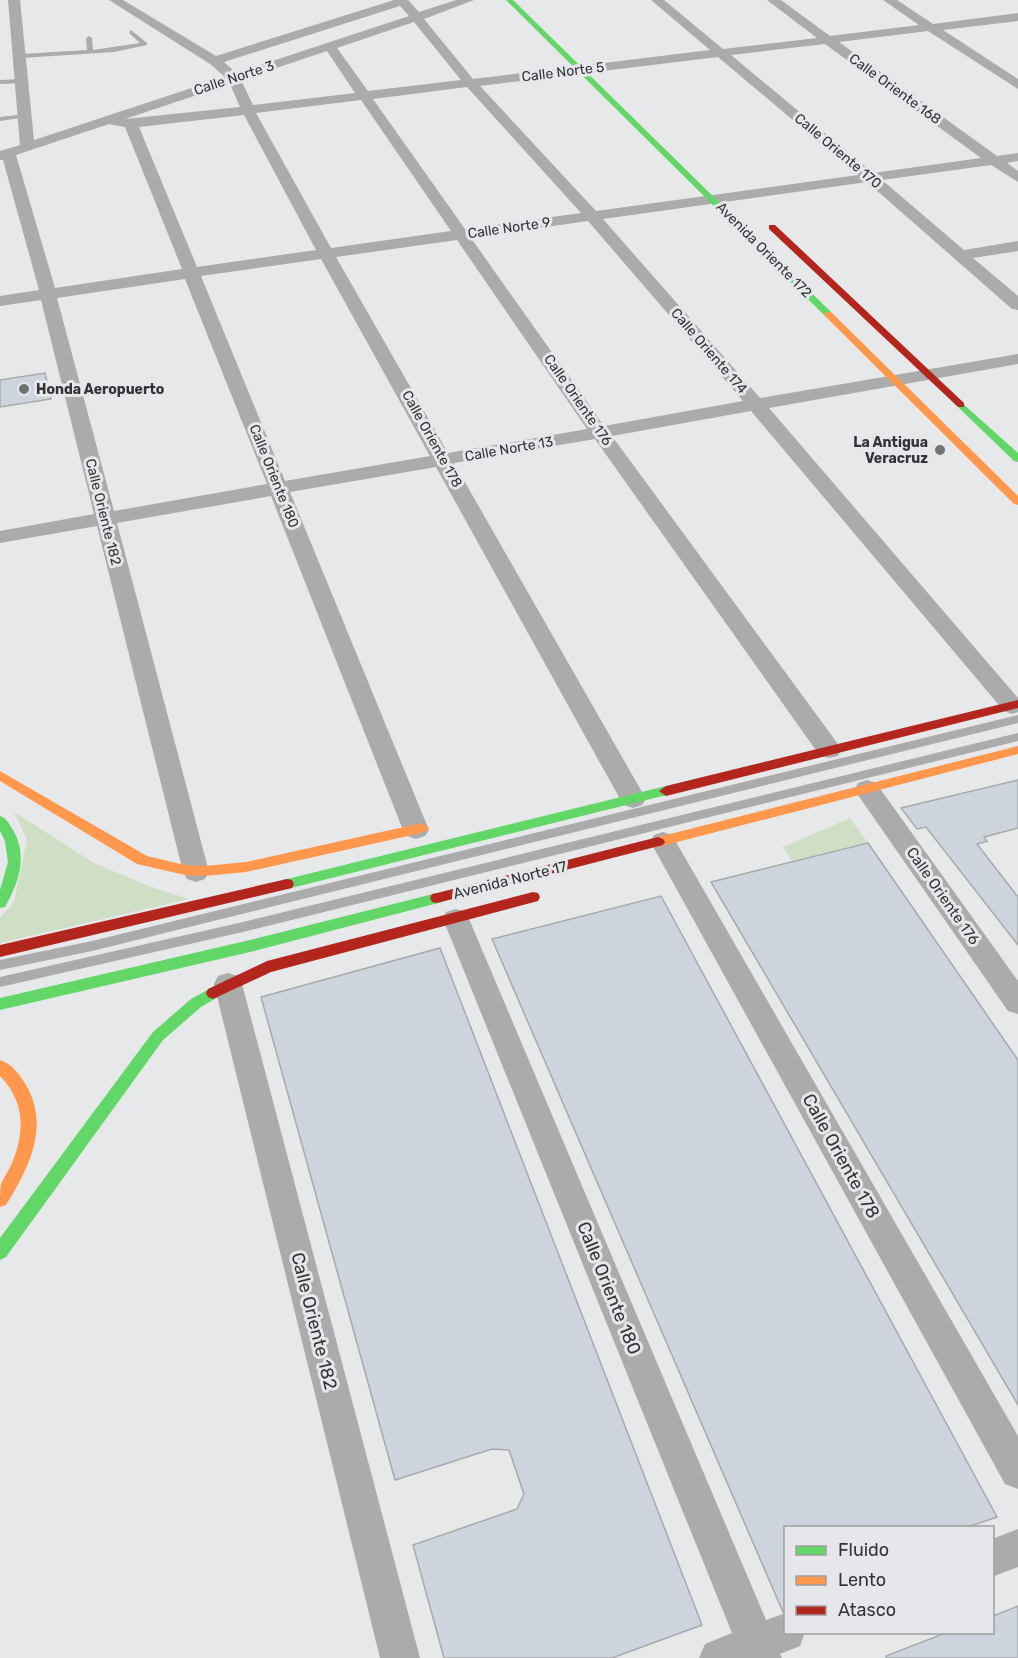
<svg xmlns="http://www.w3.org/2000/svg" width="1018" height="1658" font-family="Rubik,sans-serif">
<style>
.green{fill:#cedfc6}
.building{fill:#ced4de;stroke:#a8a9aa;stroke-width:1.5}
.lines{fill:none;stroke-linecap:round;stroke-linejoin:round}
.lane{fill:#aaabaa;fill-rule:evenodd}
.street{fill:#aaabaa;fill-rule:evenodd}
.fast{fill:#63d668;fill-rule:evenodd}
.slow{fill:#ff974d;fill-rule:evenodd}
.jam{fill:#b3261e;fill-rule:evenodd}
.poi-dot{fill:#727375;stroke:#e5e7eb;stroke-width:2}
.labels{text-anchor:middle;dominant-baseline:central;stroke-width:6;stroke-linejoin:round;paint-order:stroke}
.far-street-label{font-size:14px;fill:#333436;stroke:#e5e7eb}
.far-poi-label{font-size:14px;font-weight:bold;fill:#333436;stroke:#e5e7eb;text-anchor:start}
.street-label{font-size:15px;fill:#333436;stroke:#e5e7eb}
.near-street-label{font-size:18px;fill:#333436;stroke:#e5e7eb}
</style>
<rect width="100%" height="100%" fill="#e6e8ea"/>
<path class="green" d="M 14,812 L 94,863 L 154,888 L 189,899 L 0,943 L 0,918 L 14,902 L 27,840 Z
M 850,818 L 868,843 L 793,862 L 783,847 Z"/>
<path class="building" d="M 45,373 L 51,399 L 0,407 L 0,380 Z
M 1018,780 L 1018,828 L 984,837 L 987,841 L 977,844 L 1018,897 L 1018,945 L 926,827 L 917,829 L 901,808 Z
M 868,843 L 1018,1060 L 1018,1405 L 711,882 Z
M 661,896 L 997,1517 L 968,1527 L 786,1527 L 786,1611 L 783,1612 L 492,939 Z
M 440,948 L 702,1625 L 612,1658 L 444,1658 L 413,1545 L 517,1509 L 524,1494 L 509,1450 L 492,1449 L 395,1480 L 261,997 Z
M 1018,1606 L 1018,1658 L 886,1658 L 886,1656 L 948,1632 L 993,1632 L 993,1616 Z"/>
<g class="lines">
<path class="lane" d="M 131,30 L 147,43 L 147,45 L 114,52 L 21,58 L 18,56 L 21,54 L 87,50 L 86,38 L 89,36 L 92,38 L 93,50 L 140,43 L 129,33 Z
M 0,80 L 23,79 L 26,81 L 23,83 L 0,84 Z
M 26,114 L 29,116 L 28,117 L 0,121 L 0,117 Z
M 1018,715 L 1018,723 L 92,951 L 0,970 L 0,960 L 92,941 Z
M 1018,733 L 1018,741 L 243,932 L 0,987 L 0,977 L 243,922 Z"/>
<path class="street" d="M 8,0 L 20,0 L 34,140 L 225,77 L 210,64 L 109,0 L 123,0 L 216,56 L 394,0 L 408,0 L 419,12 L 456,0 L 474,0 L 424,19 L 473,79 L 710,50 L 651,0 L 664,0 L 723,49 L 817,38 L 767,0 L 781,0 L 830,36 L 919,25 L 883,0 L 897,0 L 933,24 L 1018,13 L 1018,21 L 943,30 L 1018,79 L 1018,89 L 928,31 L 839,42 L 997,156 L 1018,153 L 1018,161 L 1007,163 L 1018,171 L 1018,182 L 991,165 L 882,180 L 964,250 L 1018,241 L 1018,251 L 973,258 L 1018,296 L 1018,310 L 1012,309 L 867,182 L 603,219 L 760,398 L 1018,354 L 1018,364 L 769,408 L 1018,698 L 1018,712 L 1012,714 L 1004,711 L 751,411 L 612,436 L 838,744 L 841,750 L 838,756 L 829,758 L 820,756 L 595,439 L 454,463 L 646,799 L 642,805 L 633,808 L 624,805 L 620,799 L 436,467 L 290,492 L 429,830 L 425,836 L 416,839 L 407,836 L 403,830 L 271,496 L 117,523 L 209,872 L 205,879 L 196,882 L 187,879 L 183,872 L 97,526 L 0,543 L 0,531 L 94,514 L 41,300 L 0,306 L 0,296 L 39,290 L 3,160 L 0,160 L 0,151 L 20,145 ZM 400,6 L 409,16 L 236,73 L 224,62 ZM 414,22 L 461,80 L 368,91 L 337,48 ZM 825,44 L 981,158 L 873,173 L 731,55 ZM 327,51 L 355,93 L 253,105 L 241,80 ZM 718,57 L 858,175 L 596,211 L 480,86 ZM 230,84 L 240,107 L 125,119 ZM 467,87 L 581,213 L 465,229 L 373,99 ZM 361,100 L 451,231 L 331,248 L 256,113 ZM 244,115 L 316,250 L 197,267 L 139,127 ZM 109,124 L 125,127 L 182,269 L 55,288 L 16,155 ZM 588,221 L 743,401 L 604,426 L 471,238 ZM 457,240 L 587,429 L 448,453 L 336,257 ZM 321,259 L 430,456 L 285,481 L 201,276 ZM 185,279 L 267,484 L 114,511 L 57,298 Z
M 867,780 L 876,783 L 1018,981 L 1018,1014 L 1008,1011 L 858,795 L 855,789 L 858,783 Z
M 663,832 L 672,835 L 1018,1436 L 1018,1489 L 1005,1484 L 650,841 L 654,835 Z
M 456,909 L 466,912 L 469,919 L 766,1620 L 786,1613 L 786,1632 L 805,1632 L 800,1646 L 780,1654 L 782,1658 L 699,1658 L 705,1644 L 732,1633 L 443,919 L 446,912 Z
M 228,973 L 238,976 L 242,984 L 420,1658 L 380,1658 L 214,984 L 218,976 Z
M 1018,1529 L 1018,1567 L 992,1577 L 992,1539 Z"/>
<path class="fast" d="M 506,0 L 513,0 L 831,312 L 831,316 L 825,316 Z
M 961,402 L 1018,453 L 1018,462 L 1014,461 L 958,407 L 958,403 Z
M 666,786 L 673,791 L 671,794 L 287,889 L 282,888 L 280,884 L 282,880 L 287,879 Z
M 0,816 C 7,818 9,824 13,830 C 28,856 19,882 5,907 L 0,908 L 0,890 L 8,862 L 5,841 L 0,831 Z
M 437,893 L 442,894 L 444,898 L 442,902 L 250,952 L 0,1010 L 0,998 L 250,940 Z
M 213,987 L 218,989 L 220,993 L 218,997 L 201,1007 L 163,1040 L 6,1257 L 0,1260 L 0,1238 L 153,1032 L 191,999 Z"/>
<path class="slow" d="M 825,312 L 831,312 L 1018,496 L 1018,505 L 1014,504 L 825,316 Z
M 1018,746 L 1018,754 L 658,847 L 651,842 L 658,837 Z
M 0,771 L 147,856 L 185,865 L 205,866 L 246,862 L 422,823 L 429,828 L 427,831 L 408,836 L 246,872 L 205,876 L 185,875 L 137,864 L 0,781 Z
M 0,1060 C 11,1063 20,1075 26,1085 C 50,1126 29,1168 6,1205 L 0,1207 C 0,1200 0,1190 1,1184 C 4,1177 9,1170 12,1163 C 25,1132 25,1101 0,1076 Z"/>
<path class="jam" d="M 769,225 L 775,225 L 964,403 L 964,407 L 958,407 L 769,229 Z
M 1018,700 L 1018,708 L 666,796 L 659,791 L 666,786 Z
M 658,837 L 663,839 L 665,842 L 663,845 L 437,903 L 432,902 L 430,898 L 432,894 L 437,893 Z
M 287,879 L 292,880 L 294,884 L 292,888 L 0,957 L 0,945 Z
M 533,892 L 538,893 L 540,897 L 538,901 L 271,972 L 213,999 L 208,997 L 206,993 L 208,989 L 267,961 Z"/>
</g>
<g class="poi-dot">
<circle cx="24" cy="389" r="6"/>
<circle cx="940" cy="450" r="6"/>
</g>
<g class="labels">
<g class="far-street-label">
<text transform="translate(563 72) rotate(-7)">Calle Norte 5</text>
<text transform="translate(234 78) rotate(-18)">Calle Norte 3</text>
<text transform="translate(895 89) rotate(36)">Calle Oriente 168</text>
<text transform="translate(838 151) rotate(40)">Calle Oriente 170</text>
<text transform="translate(509 228) rotate(-8)">Calle Norte 9</text>
<text transform="translate(764 250) rotate(45)">Avenida Oriente 172</text>
<text transform="translate(709 351) rotate(49)">Calle Oriente 174</text>
<text transform="translate(578 400) rotate(55)">Calle Oriente 176</text>
<text transform="translate(432 439) rotate(61)">Calle Oriente 178</text>
<text transform="translate(509 449) rotate(-10)">Calle Norte 13</text>
<text transform="translate(274 476) rotate(68)">Calle Oriente 180</text>
<text transform="translate(103 512) rotate(76)">Calle Oriente 182</text>
</g>
<g class="far-poi-label">
<text x="36" y="389">Honda Aeropuerto</text>
<text x="928" y="442" text-anchor="end">La Antigua<tspan x="928" dy="16">Veracruz</tspan></text>
</g>
<g class="street-label">
<text transform="translate(510 880) rotate(-14)">Avenida Norte 17</text>
<text transform="translate(943 896) rotate(55)">Calle Oriente 176</text>
</g>
<g class="near-street-label">
<text transform="translate(841 1156) rotate(61)">Calle Oriente 178</text>
<text transform="translate(609 1288) rotate(68)">Calle Oriente 180</text>
<text transform="translate(314 1321) rotate(76)">Calle Oriente 182</text>
</g>
</g>
<rect x="784" y="1526" width="210" height="108" fill="#e5e7eb" stroke="#9e9fa3" stroke-width="1.5"/>
<rect x="796" y="1546" width="30" height="9" fill="#63d668" stroke="#9e9fa3" stroke-width="1.5"/>
<text x="838" y="1556" font-size="18" fill="#333436">Fluido</text>
<rect x="796" y="1576" width="30" height="9" fill="#ff974d" stroke="#9e9fa3" stroke-width="1.5"/>
<text x="838" y="1586" font-size="18" fill="#333436">Lento</text>
<rect x="796" y="1606" width="30" height="9" fill="#b3261e" stroke="#9e9fa3" stroke-width="1.5"/>
<text x="838" y="1616" font-size="18" fill="#333436">Atasco</text>
</svg>
